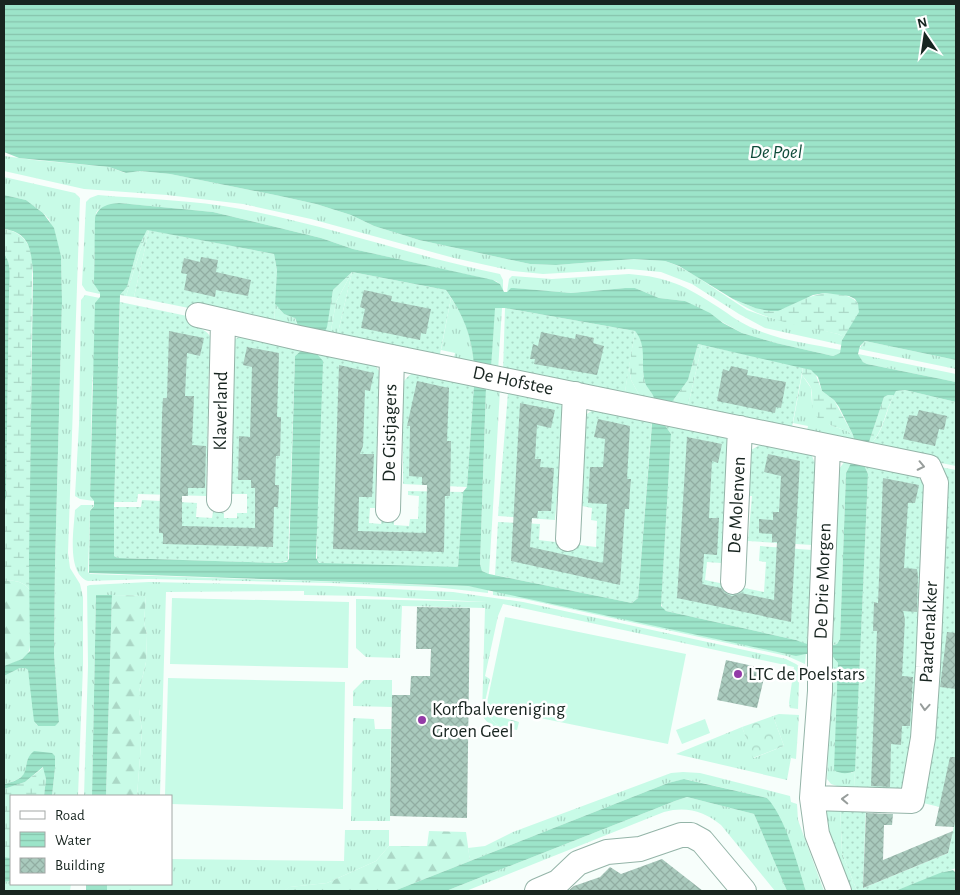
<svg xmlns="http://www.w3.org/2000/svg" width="960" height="895" font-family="'Alegreya Sans',sans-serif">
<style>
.grass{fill:url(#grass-tufts)}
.forest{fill:url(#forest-firs)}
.wetland{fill:url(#wetland-marsh)}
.park{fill:url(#park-crowns)}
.garden{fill:url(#garden-dots)}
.pitch{fill:#c8fbe7}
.water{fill:url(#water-rules);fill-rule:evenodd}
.building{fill:url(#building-cross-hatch)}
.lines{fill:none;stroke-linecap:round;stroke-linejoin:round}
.minor-casing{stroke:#94b4a8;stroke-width:26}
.minor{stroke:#fff;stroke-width:24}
.oneway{stroke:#979d9b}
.poi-dot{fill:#933ba7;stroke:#fff;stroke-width:2}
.labels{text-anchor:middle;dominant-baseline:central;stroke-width:5;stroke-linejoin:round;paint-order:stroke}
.street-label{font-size:19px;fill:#182520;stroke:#fff}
.poi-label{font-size:19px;fill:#182520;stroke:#fff;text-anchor:start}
.water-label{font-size:20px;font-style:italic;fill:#0f4b3a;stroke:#fff}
</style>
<defs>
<pattern id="grass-tufts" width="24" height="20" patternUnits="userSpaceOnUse" patternTransform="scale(1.25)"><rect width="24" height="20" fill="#c8fbe7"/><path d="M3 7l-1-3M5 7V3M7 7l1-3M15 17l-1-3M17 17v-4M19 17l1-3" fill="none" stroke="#abd7c6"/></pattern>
<pattern id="forest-firs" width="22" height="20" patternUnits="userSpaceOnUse" patternTransform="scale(1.25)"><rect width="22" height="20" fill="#c8fbe7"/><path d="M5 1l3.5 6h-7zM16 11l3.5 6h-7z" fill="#abd7c6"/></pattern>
<pattern id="wetland-marsh" width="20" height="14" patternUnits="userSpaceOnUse" patternTransform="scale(1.25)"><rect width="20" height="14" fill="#c8fbe7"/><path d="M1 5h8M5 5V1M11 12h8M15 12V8" fill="none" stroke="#abd7c6"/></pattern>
<pattern id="park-crowns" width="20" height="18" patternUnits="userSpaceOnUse" patternTransform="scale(1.25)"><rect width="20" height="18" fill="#c8fbe7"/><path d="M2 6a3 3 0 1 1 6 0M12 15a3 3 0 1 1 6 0" fill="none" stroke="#abd7c6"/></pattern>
<pattern id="garden-dots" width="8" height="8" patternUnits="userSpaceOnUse" patternTransform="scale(1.25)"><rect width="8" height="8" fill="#c8fbe7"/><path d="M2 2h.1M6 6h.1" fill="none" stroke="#abd7c6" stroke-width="1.8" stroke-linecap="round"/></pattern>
<pattern id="water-rules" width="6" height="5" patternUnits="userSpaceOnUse" patternTransform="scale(1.25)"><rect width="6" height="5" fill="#9ce4c9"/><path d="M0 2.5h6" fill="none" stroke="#86c3ac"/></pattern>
<pattern id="building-cross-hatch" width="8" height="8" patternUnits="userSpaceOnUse" patternTransform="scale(1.25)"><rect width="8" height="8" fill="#a9cabd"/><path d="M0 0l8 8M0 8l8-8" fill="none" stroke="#91ada2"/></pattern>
</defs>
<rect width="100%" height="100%" fill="#f7fefb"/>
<path class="grass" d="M 4,156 L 34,160 L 109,167 L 125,173 L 140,171 L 170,174 L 280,196 L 316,204 L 351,215 L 374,226 L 419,240 L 530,264 L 556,265 L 634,259 L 665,261 L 678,266 L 694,275 L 747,310 L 764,316 L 838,334 L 842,336 L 842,345 L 765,328 L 739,314 L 692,284 L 661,272 L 629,269 L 543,274 L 513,271 L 454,258 L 311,219 L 243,204 L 167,195 L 84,189 L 4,171 Z
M 4,177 L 75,193 L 80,198 L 68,553 L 70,568 L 80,584 L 83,597 L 83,666 L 78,796 L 52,796 L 55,768 L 55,756 L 29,757 C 26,762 27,765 26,770 C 23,779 12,782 4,784 L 4,676 L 20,668 L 25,668 L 28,670 L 36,724 L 38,726 L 58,723 L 59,722 L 54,654 L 55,565 L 62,301 L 61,256 L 49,219 L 43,213 L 26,200 L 4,195 Z
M 98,195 C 145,199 194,200 241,209 C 329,226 413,256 500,274 L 503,280 L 503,292 L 500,284 L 496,281 L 353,249 L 321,238 L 213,212 L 118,203 L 98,210 L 96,213 L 94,269 L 100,294 L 86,291 L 82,285 L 86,202 L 90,198 Z
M 149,230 L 134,297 L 126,296 L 141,248 Z
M 352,272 L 337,337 L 330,336 L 336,302 Z
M 629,274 C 668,277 686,286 718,307 C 730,315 742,324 755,329 C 782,341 813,344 841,350 L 840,353 L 833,356 L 776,343 L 742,333 L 685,301 L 659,298 L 635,288 L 625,288 L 571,293 L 512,288 L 507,292 L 509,279 L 512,276 L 552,279 Z
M 85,295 L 100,298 L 92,385 L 90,496 L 94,501 L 80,499 L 75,496 L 79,424 L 81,300 Z
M 451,298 C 465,317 473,342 474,366 L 453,362 L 455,353 L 441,350 Z
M 275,304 L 284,314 L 294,317 L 300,331 L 274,325 Z
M 494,308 L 502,308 L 498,371 L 491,369 Z
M 865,341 L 956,360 L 956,369 L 859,349 Z
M 858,354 L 956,374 L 956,382 L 867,364 L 863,362 Z
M 629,366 L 631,380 L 642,400 L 624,398 Z
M 802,375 L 811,388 L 812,403 L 830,425 L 847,431 L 853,435 L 855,445 L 806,435 L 808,426 L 793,423 Z
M 486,388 L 500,391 L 489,574 L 482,571 L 480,564 Z
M 845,461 L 851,463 L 846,473 L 840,639 L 837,644 L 826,646 L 827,639 L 833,639 L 839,469 Z
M 81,505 L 94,505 L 90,511 L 88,572 L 90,574 L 468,586 L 488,589 L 488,593 L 435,587 L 331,583 L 149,579 L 88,581 C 66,573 74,529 75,510 Z
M 149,582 L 331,586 L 453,592 L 523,602 L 786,659 L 796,664 L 805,671 L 805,673 L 799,682 L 798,709 L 790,708 L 789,703 L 794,667 L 503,604 L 498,616 L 485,676 L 490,679 L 483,711 L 490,714 C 491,723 498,725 506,728 L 505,730 C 494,727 488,725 482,715 L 485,608 L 402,606 L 400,658 L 366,657 L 356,648 L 356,599 L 488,602 L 365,596 L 304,595 L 304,591 L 166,592 L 160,796 L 137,796 L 142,731 L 139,709 L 139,692 L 146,662 L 147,635 L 144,622 L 146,596 L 96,595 L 92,796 L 84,796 L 88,666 L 87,586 L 90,585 Z
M 493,590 L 792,655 L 806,654 L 805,664 L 787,656 L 524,599 L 493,595 Z
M 826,655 L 833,657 L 838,663 L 851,773 L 855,771 L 854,788 L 837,788 L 837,786 L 831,784 L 827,779 L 832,669 Z
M 364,680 L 392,680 L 392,707 L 353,706 L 353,691 Z
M 779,714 L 799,715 L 796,759 L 791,758 L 787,780 L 676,754 L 742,727 L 754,758 L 784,746 L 773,716 Z
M 353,718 L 374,719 L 375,729 L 391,729 L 390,821 L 351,821 Z
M 683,772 L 700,773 L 790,796 L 791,802 L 797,804 L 798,820 L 824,891 L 806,891 L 784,829 L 767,798 L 685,779 L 668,783 L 470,861 L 468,848 L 485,846 L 513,832 L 671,773 Z
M 687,797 L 754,814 L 787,891 L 775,891 L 721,825 C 704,811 686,806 664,812 L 466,891 L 446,891 L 675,801 Z
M 840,805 L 842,853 L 857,891 L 852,891 L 824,817 C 827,808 832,807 840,805 Z
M 345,830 L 389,830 L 389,846 L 376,861 L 327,883 L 290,887 L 284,891 L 140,891 L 140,884 L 171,884 L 171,859 L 344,861 Z
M 11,881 L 11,884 L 71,884 L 70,891 L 4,891 L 4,882 Z"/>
<path class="forest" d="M 4,581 C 15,580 23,581 30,590 L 30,645 C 30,659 15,662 4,666 Z
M 112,595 L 146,596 L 144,622 L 147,635 L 146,662 L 139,692 L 139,709 L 142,731 L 137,796 L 106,796 Z
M 490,714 L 519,722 L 517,730 C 507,728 492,727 490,714 Z
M 429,831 L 466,832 L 470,861 L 394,891 L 284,891 L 289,887 L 327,883 L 376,861 L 389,846 L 427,846 Z
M 107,884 L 140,884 L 140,891 L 107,891 Z"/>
<path class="wetland" d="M 4,229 C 22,232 30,242 32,260 L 30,590 C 23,581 15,580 4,581 L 4,507 L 6,498 L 9,292 L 8,264 L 7,258 L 4,254 Z
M 147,230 L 149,230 L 141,248 L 126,296 L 120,295 L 127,287 L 137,250 Z
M 352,272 L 336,302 L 330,336 L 325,335 L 333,290 Z
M 825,293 C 836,294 862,294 859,312 C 859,316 845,334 842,340 L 842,336 L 838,334 C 803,326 762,321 733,299 L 755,308 L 784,308 L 805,298 Z
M 635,331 C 648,347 641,360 644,378 C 646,386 653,392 654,399 L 642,400 L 631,380 L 629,366 Z
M 698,344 L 702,345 L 687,410 L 669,406 L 688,380 Z
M 803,367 L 811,370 L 815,373 L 822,391 L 834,400 L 853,435 C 843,427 828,427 818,418 C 809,410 814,398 811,388 C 809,383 805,379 802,375 Z
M 888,395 L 894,395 C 884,413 884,433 867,448 L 884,397 Z
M 44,767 L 46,779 L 44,796 L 11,796 L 11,858 L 4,857 L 4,789 L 25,782 Z"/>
<path class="park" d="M 773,716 L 784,746 L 753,758 L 742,727 Z"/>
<path class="garden" d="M 149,230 L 274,254 L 277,270 L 274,325 L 134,297 Z
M 352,272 L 446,290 L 451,298 L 439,359 L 337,337 Z
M 120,302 L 192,317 L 191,325 C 218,333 212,343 212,366 L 209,367 L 206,496 L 138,494 L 137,502 L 114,502 Z
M 505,308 L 635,331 L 624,398 L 503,372 Z
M 239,337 L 245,337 L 303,349 L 295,356 L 288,561 L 277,563 L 118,558 L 114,556 L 113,552 L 114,507 L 141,507 L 142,500 L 197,503 L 196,517 L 212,518 L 213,512 L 224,513 L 224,518 L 237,518 L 237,513 L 247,513 L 247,494 L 230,494 L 234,391 L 230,391 L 233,340 Z
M 702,345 L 803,367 L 791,432 L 687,410 Z
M 316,353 L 374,364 L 382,375 L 381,407 L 378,407 L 375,508 L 370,508 L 369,523 L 381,524 L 382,517 L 394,517 L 394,525 L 409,526 L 410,519 L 418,519 L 419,496 L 408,495 L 408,491 L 463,492 L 458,568 L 321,564 L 317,560 Z
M 414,373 L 474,385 L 467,487 L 403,484 L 403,413 L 399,413 C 400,399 398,379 414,373 Z
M 905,390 L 956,402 L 956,466 L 867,448 C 885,433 885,410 896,391 Z
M 508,392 L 557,401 L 565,409 L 555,520 L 498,516 Z
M 593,410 L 652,421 L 638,598 L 632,603 L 495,575 L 498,522 L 540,524 L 539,540 L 596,547 L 597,521 L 591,520 L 592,508 L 582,506 L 584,471 L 580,470 L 582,420 L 587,414 Z
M 664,424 L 720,434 L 727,439 L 730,445 L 729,481 L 725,481 L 721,563 L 707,562 L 705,580 L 764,592 L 766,562 L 759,561 L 760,546 L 812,550 L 807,645 L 796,640 L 666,611 L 663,609 L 661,603 L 671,434 Z
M 760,445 L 807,453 L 812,456 L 815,463 L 812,545 L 748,541 L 752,496 L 747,496 L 748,456 L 751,450 Z
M 864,465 L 918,477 L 923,482 L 924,493 L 912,749 L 904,784 L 899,789 L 854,788 L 868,474 Z
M 940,467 L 956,470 L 956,811 L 915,801 Z
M 840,805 L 866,805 L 863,888 L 948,853 L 956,816 L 956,868 L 895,891 L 857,891 L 842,853 Z"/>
<path class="pitch" d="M 172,598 L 349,602 L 348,668 L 170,664 Z
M 505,617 L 686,654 L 668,744 L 486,707 Z
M 168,678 L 345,682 L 343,809 L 171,804 L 171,796 L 165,796 Z
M 705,719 L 710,733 L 682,744 L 676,730 Z"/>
<path class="water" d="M 4,4 L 956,4 L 956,360 L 865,341 L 860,346 L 858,354 L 863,362 L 867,364 L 956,382 L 956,402 L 905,390 L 896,391 L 894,395 L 888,395 L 884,397 L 867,448 L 864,465 L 868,474 L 855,771 C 849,774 839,774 834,770 L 838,663 L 833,657 L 806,654 L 796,656 L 468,586 L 89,573 L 90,511 L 94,506 L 94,501 L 90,496 L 95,303 L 100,297 L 100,293 L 94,284 L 95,218 C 98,206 108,204 119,203 L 213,212 L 321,238 L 353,249 L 493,280 L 500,284 L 504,292 L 507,292 L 511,288 L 514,288 L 571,293 L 625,288 L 635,288 L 659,298 L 685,301 L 710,313 L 723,323 L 742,333 L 776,343 L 833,356 L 840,353 L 842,340 L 859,312 L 858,304 L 855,299 L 849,296 L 825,293 L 813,295 L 778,311 L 770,311 L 755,308 L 733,299 L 679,266 L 665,261 L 634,259 L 556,265 L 530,264 L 419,240 L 374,226 L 351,215 L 316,204 L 280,196 L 170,174 L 140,171 L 126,173 L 109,167 L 19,158 L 4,152 ZM 147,230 L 274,254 L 277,270 L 275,304 L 284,314 L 295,318 L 300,331 L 303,349 L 295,356 L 289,559 L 287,562 L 277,563 L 118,558 L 114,556 L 114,507 L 120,295 L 127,287 L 137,250 ZM 352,272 L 446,290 C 463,314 472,336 474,366 L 491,369 L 495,308 L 505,308 L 635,331 C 648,347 640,364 645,382 C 647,389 653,392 654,399 L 638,598 L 632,603 L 489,574 L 482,571 L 480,564 L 486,388 L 474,385 L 467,487 L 463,492 L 458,567 L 319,563 L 316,558 L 323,361 L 316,353 L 327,327 L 333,290 ZM 698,344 L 811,370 L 818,377 L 822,391 L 834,400 L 839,407 L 853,435 L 855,445 L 851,463 L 846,473 L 840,639 L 837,644 C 823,648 809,646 796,640 L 666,611 L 661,606 L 671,434 L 664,424 L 669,406 L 688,380 Z
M 4,195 L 26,200 L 43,213 L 54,228 L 61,256 L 62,301 L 55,565 L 54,654 L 59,722 L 55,726 L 38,726 L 34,721 L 28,670 L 25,668 L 20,668 L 4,676 L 4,666 L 22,659 L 30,651 L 29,561 L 33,274 C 31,251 31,233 4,229 Z
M 4,254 C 12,263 9,280 9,292 L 6,498 L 4,507 Z
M 96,595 L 112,595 L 106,796 L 92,796 Z
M 34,751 L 52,753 L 55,756 L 55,768 L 52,796 L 44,796 L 46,779 L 43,767 L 25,782 L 4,789 L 4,784 C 9,783 19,780 22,776 C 29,769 23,760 34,751 Z
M 684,779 L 767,798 C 786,818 797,864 806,891 L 787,891 L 754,814 L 687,797 L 675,801 L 446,891 L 394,891 L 668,783 Z
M 4,857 L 11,858 L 11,881 L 4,882 Z
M 953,870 L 956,873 L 956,891 L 895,891 L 940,873 Z
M 86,884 L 107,884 L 107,891 L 86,891 Z"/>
<path class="building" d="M 201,257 L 218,260 L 216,272 L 251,280 L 248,296 L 216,290 L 215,297 L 184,290 L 187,274 L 181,273 L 184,258 L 200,262 Z
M 364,290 L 392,296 L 391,301 L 431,309 L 426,334 L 421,333 L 420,340 L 361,328 L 365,309 L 360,307 Z
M 169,331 L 204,338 L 200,356 L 187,353 L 185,396 L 194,396 L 192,445 L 206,446 L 205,488 L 188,488 L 188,496 L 182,496 L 182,526 L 255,528 L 255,488 L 251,488 L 251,480 L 238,480 L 239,436 L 250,437 L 252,367 L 243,365 L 247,347 L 279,353 L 277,417 L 281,417 L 280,456 L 276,456 L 275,485 L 279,485 L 278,507 L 274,507 L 273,547 L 163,544 L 163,533 L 159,533 L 162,415 L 163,398 L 167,398 Z
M 541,332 L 575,339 L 576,334 L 594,338 L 593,343 L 604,346 L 597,375 L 534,364 L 535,359 L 530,359 L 533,344 L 538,346 Z
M 339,365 L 374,373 L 370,391 L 365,390 L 363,446 L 360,454 L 374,454 L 372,497 L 359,497 L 358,531 L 426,533 L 427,485 L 422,485 L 422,477 L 409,476 L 410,426 L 407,426 L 417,381 L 449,388 L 447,441 L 451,441 L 450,496 L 445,496 L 444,552 L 333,549 Z
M 731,366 L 748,370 L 747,375 L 786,382 L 781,408 L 776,407 L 775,413 L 717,401 L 723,369 L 729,371 Z
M 520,403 L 555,410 L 551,428 L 537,425 L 535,459 L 541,459 L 540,467 L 554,468 L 551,511 L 538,511 L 537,518 L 532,518 L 530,547 L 603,563 L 607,504 L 588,503 L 590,467 L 603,467 L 605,439 L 594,437 L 598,419 L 630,426 L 627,479 L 631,479 L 630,490 L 629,509 L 625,509 L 620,585 L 511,561 Z
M 919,410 L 947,416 L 944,430 L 939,429 L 935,446 L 903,439 L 909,415 L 917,416 Z
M 687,437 L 722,444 L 718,463 L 712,461 L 709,518 L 719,518 L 717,555 L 704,554 L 702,584 L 721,588 L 725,593 L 732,596 L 741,593 L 774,600 L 777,542 L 772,542 L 772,534 L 759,533 L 759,519 L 773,520 L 773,512 L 779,512 L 781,476 L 764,472 L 768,454 L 800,461 L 791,622 L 677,598 Z
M 883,478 L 919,485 L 915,503 L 908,503 L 904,568 L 917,569 L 918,576 L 917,612 L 903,611 L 905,619 L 902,676 L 913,677 L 910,726 L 902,726 L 901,745 L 891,744 L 890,787 L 871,786 L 877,631 L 873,631 L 874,602 L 878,603 Z
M 417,607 L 470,608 L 467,818 L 390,816 L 392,695 L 410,695 L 411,676 L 430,676 L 431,649 L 416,649 Z
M 947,632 L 956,633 L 956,689 L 940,687 Z
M 726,660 L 766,669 L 757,708 L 717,700 Z
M 950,757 L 956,757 L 956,816 L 954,827 L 935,826 Z
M 866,813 L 893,814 L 892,825 L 884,825 L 883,860 L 953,831 L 948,853 L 863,888 Z
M 662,859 L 703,891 L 568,891 L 574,886 L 600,877 L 610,867 L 621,874 Z"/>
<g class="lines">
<defs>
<path id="minor" d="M 198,315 L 299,338 L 929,467 L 936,483 L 928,667 L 923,738 L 912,801 L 812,798
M 828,447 L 820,643 L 820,691 L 812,798 L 817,834 L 839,891
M 219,500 L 223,321
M 388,510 L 392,357
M 568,539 L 575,394
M 733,582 L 740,428
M 537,891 L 558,882 L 578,863 L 607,852 L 640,849 L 681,835 L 691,835 L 702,841 L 744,891"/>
</defs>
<use href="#minor" class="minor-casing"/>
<use href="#minor" class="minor"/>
</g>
<defs><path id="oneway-chevron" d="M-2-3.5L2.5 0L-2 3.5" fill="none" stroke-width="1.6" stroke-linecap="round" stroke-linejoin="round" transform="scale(1.25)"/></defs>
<g class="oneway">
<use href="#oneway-chevron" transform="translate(921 466) rotate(12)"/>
<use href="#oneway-chevron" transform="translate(925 707) rotate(94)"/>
<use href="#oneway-chevron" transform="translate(845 799) rotate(-178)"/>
</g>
<g class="poi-dot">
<circle cx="738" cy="674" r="5"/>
<circle cx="422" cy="720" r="5"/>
</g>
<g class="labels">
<g class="street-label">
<text transform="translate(513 381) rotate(12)">De Hofstee</text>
<text transform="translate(221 411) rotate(-89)">Klaverland</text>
<text transform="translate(390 433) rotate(-89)">De Gistjagers</text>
<text transform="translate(737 505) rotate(-87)">De Molenven</text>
<text transform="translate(823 581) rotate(-88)">De Drie Morgen</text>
<text transform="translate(929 632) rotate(-87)">Paardenakker</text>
</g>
<g class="poi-label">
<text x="748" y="674">LTC de Poelstars</text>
<text x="432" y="709">Korfbalvereniging<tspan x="432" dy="22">Groen Geel</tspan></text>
</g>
<g class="water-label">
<text x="776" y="152">De Poel</text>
</g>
</g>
<rect width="960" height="895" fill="none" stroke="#182520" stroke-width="10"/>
<rect x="10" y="795" width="162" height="90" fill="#ffffff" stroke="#a3a8a6"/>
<rect x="20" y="811" width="25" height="8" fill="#ffffff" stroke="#a3a8a6"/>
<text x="55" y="820" font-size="15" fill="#182520">Road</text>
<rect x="20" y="832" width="25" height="15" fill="url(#water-rules)" stroke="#a3a8a6"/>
<text x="55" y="845" font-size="15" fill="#182520">Water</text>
<rect x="20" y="858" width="25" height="15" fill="url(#building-cross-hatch)" stroke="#a3a8a6"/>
<text x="55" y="870" font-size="15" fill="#182520">Building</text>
<g transform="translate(925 35) rotate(347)" stroke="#ffffff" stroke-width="4" paint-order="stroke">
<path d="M0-4L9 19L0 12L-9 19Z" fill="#182520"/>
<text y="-8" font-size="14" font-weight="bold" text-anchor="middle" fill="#182520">N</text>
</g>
</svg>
